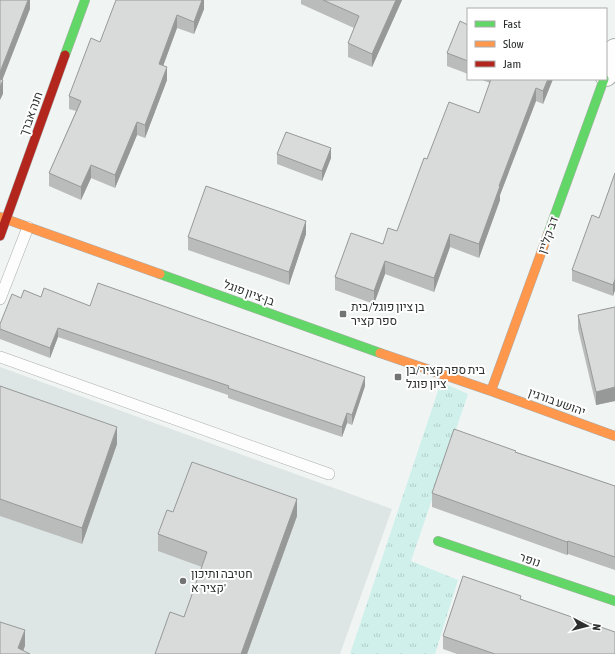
<svg xmlns="http://www.w3.org/2000/svg" width="615" height="654" font-family="'Asap Condensed',Heebo,sans-serif">
<style>
.built{fill:#dde6e4}
.park{fill:url(#park-tufts)}
.lines{fill:none;stroke-linecap:round;stroke-linejoin:round}
.lane-casing{stroke:#abaead;stroke-width:12}
.street-casing{stroke:#abaead;stroke-width:24}
.fast-casing{stroke:#abaead;stroke-width:10}
.slow-casing{stroke:#abaead;stroke-width:10}
.jam-casing{stroke:#abaead;stroke-width:10}
.lane{stroke:#fdfdfd;stroke-width:11}
.street{stroke:#fdfdfd;stroke-width:22}
.fast{stroke:#63d668;stroke-width:9}
.slow{stroke:#ff974d;stroke-width:9}
.jam{stroke:#b3261e;stroke-width:9}
.wall{fill:#babcbb}
.shaded-wall{fill:#979999}
.building{fill:#d8dbda;stroke:#979999}
.poi-dot{fill:#717473;stroke:#fff;stroke-width:1.5}
.labels{text-anchor:middle;dominant-baseline:central;stroke-width:4;stroke-linejoin:round;paint-order:stroke}
.street-label{font-size:12px;fill:#2c2f2e;stroke:#fff}
.poi-label{font-size:12px;fill:#2c2f2e;stroke:#fff;text-anchor:start}
</style>
<defs>
<pattern id="park-tufts" width="24" height="20" patternUnits="userSpaceOnUse"><rect width="24" height="20" fill="#d0f0eb"/><path d="M3 7l-1-3M5 7V3M7 7l1-3M15 17l-1-3M17 17v-4M19 17l1-3" fill="none" stroke="#b3ceca"/></pattern>
</defs>
<rect width="100%" height="100%" fill="#f0f4f3"/>
<path class="built" d="M 0,367 L 392,509 L 340,654 L 0,654 Z"/>
<path class="park" d="M 441,382 L 468,394 L 411,561 L 458,580 L 435,654 L 350,654 Z"/>
<g class="lines">
<defs>
<path id="lane" d="M 0,299 L 28,227
M 0,357 L 329,474"/>
<path id="street" d="M 606,75 L 615,50"/>
<path id="fast" d="M 65,55 L 85,0
M 548,234 L 604,79
M 160,274 L 380,353
M 438,541 L 615,601"/>
<path id="slow" d="M 0,217 L 160,274
M 380,353 L 491,391 L 615,436
M 491,391 L 548,234"/>
<path id="jam" d="M 0,236 L 65,55"/>
</defs>
<use href="#lane" class="lane-casing"/>
<use href="#street" class="street-casing"/>
<use href="#fast" class="fast-casing"/>
<use href="#slow" class="slow-casing"/>
<use href="#jam" class="jam-casing"/>
<use href="#lane" class="lane"/>
<use href="#street" class="street"/>
<use href="#fast" class="fast"/>
<use href="#slow" class="slow"/>
<use href="#jam" class="jam"/>
</g>
<path class="wall" d="M 204,0 L 204,9 L 194,34 L 177,28 L 163,66 L 167,80 L 145,138 L 137,135 L 115,188 L 91,178 L 81,200 L 49,186 L 49,173 L 76,111 L 69,109 L 69,96 L 100,42 Z
M 301,0 L 402,0 L 372,67 L 348,57 L 348,43 L 354,28 L 301,4 Z
M 468,25 L 468,74 L 447,66 L 447,53 Z
M 480,79 L 553,79 L 543,104 L 536,101 L 500,195 L 500,200 L 479,258 L 450,247 L 434,292 L 385,274 L 374,304 L 335,290 L 335,277 L 383,244 L 397,231 L 427,159 L 479,113 L 490,83 Z
M 277,154 L 331,158 L 322,181 L 277,164 Z
M 615,173 L 615,290 L 613,296 L 572,281 L 572,270 L 599,218 Z
M 306,234 L 289,285 L 188,250 L 188,237 Z
M 41,297 L 90,306 L 365,386 L 352,425 L 347,423 L 342,437 L 228,398 L 228,395 L 58,337 L 50,358 L 0,339 L 0,324 L 21,298 Z
M 615,307 L 615,401 L 596,405 L 578,329 L 578,315 Z
M 0,386 L 117,444 L 82,544 L 0,516 Z
M 516,452 L 615,486 L 615,570 L 568,554 L 567,555 L 432,507 L 432,493 Z
M 173,512 L 297,516 L 247,654 L 155,654 L 184,617 L 202,567 L 158,551 L 158,534 Z
M 521,599 L 615,654 L 457,654 L 443,649 L 443,636 Z"/>
<path class="shaded-wall" d="M 28,0 L 30,0 L 30,9 L 0,86 L 0,72 Z
M 202,0 L 204,0 L 204,9 L 194,34 L 194,22 Z
M 396,0 L 402,0 L 372,67 L 372,54 Z
M 177,15 L 177,28 L 159,77 L 159,64 Z
M 167,67 L 167,80 L 145,138 L 145,125 Z
M 548,79 L 553,79 L 543,104 L 543,91 Z
M 3,80 L 3,94 L 0,100 L 0,87 Z
M 536,88 L 536,101 L 500,195 L 500,200 L 479,258 L 479,244 L 499,186 Z
M 137,122 L 137,135 L 115,188 L 115,175 Z
M 331,148 L 331,158 L 322,181 L 322,171 Z
M 91,165 L 91,178 L 81,200 L 81,187 Z
M 306,221 L 306,234 L 289,285 L 289,272 Z
M 450,234 L 450,247 L 434,292 L 434,278 Z
M 385,261 L 385,274 L 374,304 L 374,291 Z
M 615,279 L 615,290 L 613,296 L 613,285 Z
M 58,328 L 58,337 L 50,358 L 50,348 Z
M 365,377 L 365,386 L 352,425 L 352,415 Z
M 615,387 L 615,401 L 596,405 L 596,392 Z
M 347,413 L 347,423 L 342,437 L 342,427 Z
M 117,427 L 117,444 L 82,544 L 82,528 Z
M 297,499 L 297,516 L 247,654 L 241,654 Z
M 568,541 L 568,554 L 567,555 L 567,542 Z
M 25,630 L 25,646 L 22,654 L 18,648 Z"/>
<path class="building" d="M 0,0 L 28,0 L 0,72 Z
M 116,0 L 202,0 L 194,22 L 177,15 L 159,64 L 167,67 L 145,125 L 137,122 L 115,175 L 91,165 L 81,187 L 49,173 L 81,101 L 69,96 L 91,38 L 100,42 Z
M 323,0 L 396,0 L 372,54 L 348,43 L 359,16 Z
M 460,21 L 468,25 L 468,61 L 447,53 Z
M 0,79 L 3,80 L 0,87 Z
M 491,79 L 548,79 L 543,91 L 536,88 L 499,186 L 500,186 L 479,244 L 450,234 L 434,278 L 385,261 L 374,291 L 335,277 L 351,233 L 383,244 L 388,228 L 397,231 L 424,158 L 427,159 L 449,102 L 479,113 Z
M 286,132 L 331,148 L 322,171 L 277,154 Z
M 615,173 L 615,279 L 613,285 L 572,270 L 592,215 L 599,218 Z
M 206,186 L 306,221 L 289,272 L 188,237 Z
M 98,283 L 365,377 L 352,415 L 347,413 L 342,427 L 228,388 L 229,386 L 58,328 L 50,348 L 0,329 L 0,324 L 12,294 L 21,298 L 24,290 L 41,297 L 44,288 L 90,306 Z
M 615,307 L 615,387 L 596,392 L 578,315 Z
M 0,386 L 117,427 L 82,528 L 0,499 Z
M 454,429 L 516,451 L 515,452 L 615,486 L 615,557 L 568,541 L 567,542 L 432,493 Z
M 192,462 L 297,499 L 241,654 L 155,654 L 170,612 L 184,617 L 207,552 L 158,534 L 167,510 L 173,512 Z
M 463,576 L 521,596 L 520,599 L 615,632 L 615,654 L 495,654 L 443,636 Z
M 0,622 L 25,630 L 18,648 L 30,654 L 0,654 Z"/>
<g class="poi-dot">
<rect x="339" y="310" width="8" height="8" rx="2"/>
<rect x="394" y="373" width="8" height="8" rx="2"/>
<circle cx="183" cy="581" r="4"/>
</g>
<g class="labels">
<g class="street-label">
<text transform="translate(31 114) rotate(-70)">חנה אברך</text>
<text transform="translate(548 235) rotate(-70)">דב קליין</text>
<text transform="translate(249 293) rotate(20)">בן-ציון פוגל</text>
<text transform="translate(557 402) rotate(20)">יהושע בורגין</text>
<text transform="translate(530 560) rotate(19)">נופר</text>
</g>
<g class="poi-label">
<text x="351" y="307">בן ציון פוגל/בית<tspan x="351" dy="14">ספר קציר</tspan></text>
<text x="406" y="370">בית ספר קציר/בן<tspan x="406" dy="14">ציון פוגל</tspan></text>
<text x="191" y="574">חטיבה ותיכון<tspan x="191" dy="14">קציר א'</tspan></text>
</g>
</g>
<rect x="467" y="8" width="140" height="72" fill="#ffffff" stroke="#abacab"/>
<rect x="475" y="21" width="20" height="6" fill="#63d668" stroke="#abacab"/>
<text x="503" y="28" font-size="12" fill="#2c2f2e">Fast</text>
<rect x="475" y="41" width="20" height="6" fill="#ff974d" stroke="#abacab"/>
<text x="503" y="48" font-size="12" fill="#2c2f2e">Slow</text>
<rect x="475" y="61" width="20" height="6" fill="#b3261e" stroke="#abacab"/>
<text x="503" y="68" font-size="12" fill="#2c2f2e">Jam</text>
<g transform="translate(587 626) rotate(97)" stroke="#ffffff" stroke-width="3" paint-order="stroke">
<path d="M0-3L7 15L0 10L-7 15Z" fill="#2c2f2e"/>
<text y="-6" font-size="11" font-weight="bold" text-anchor="middle" fill="#2c2f2e">N</text>
</g>
</svg>
